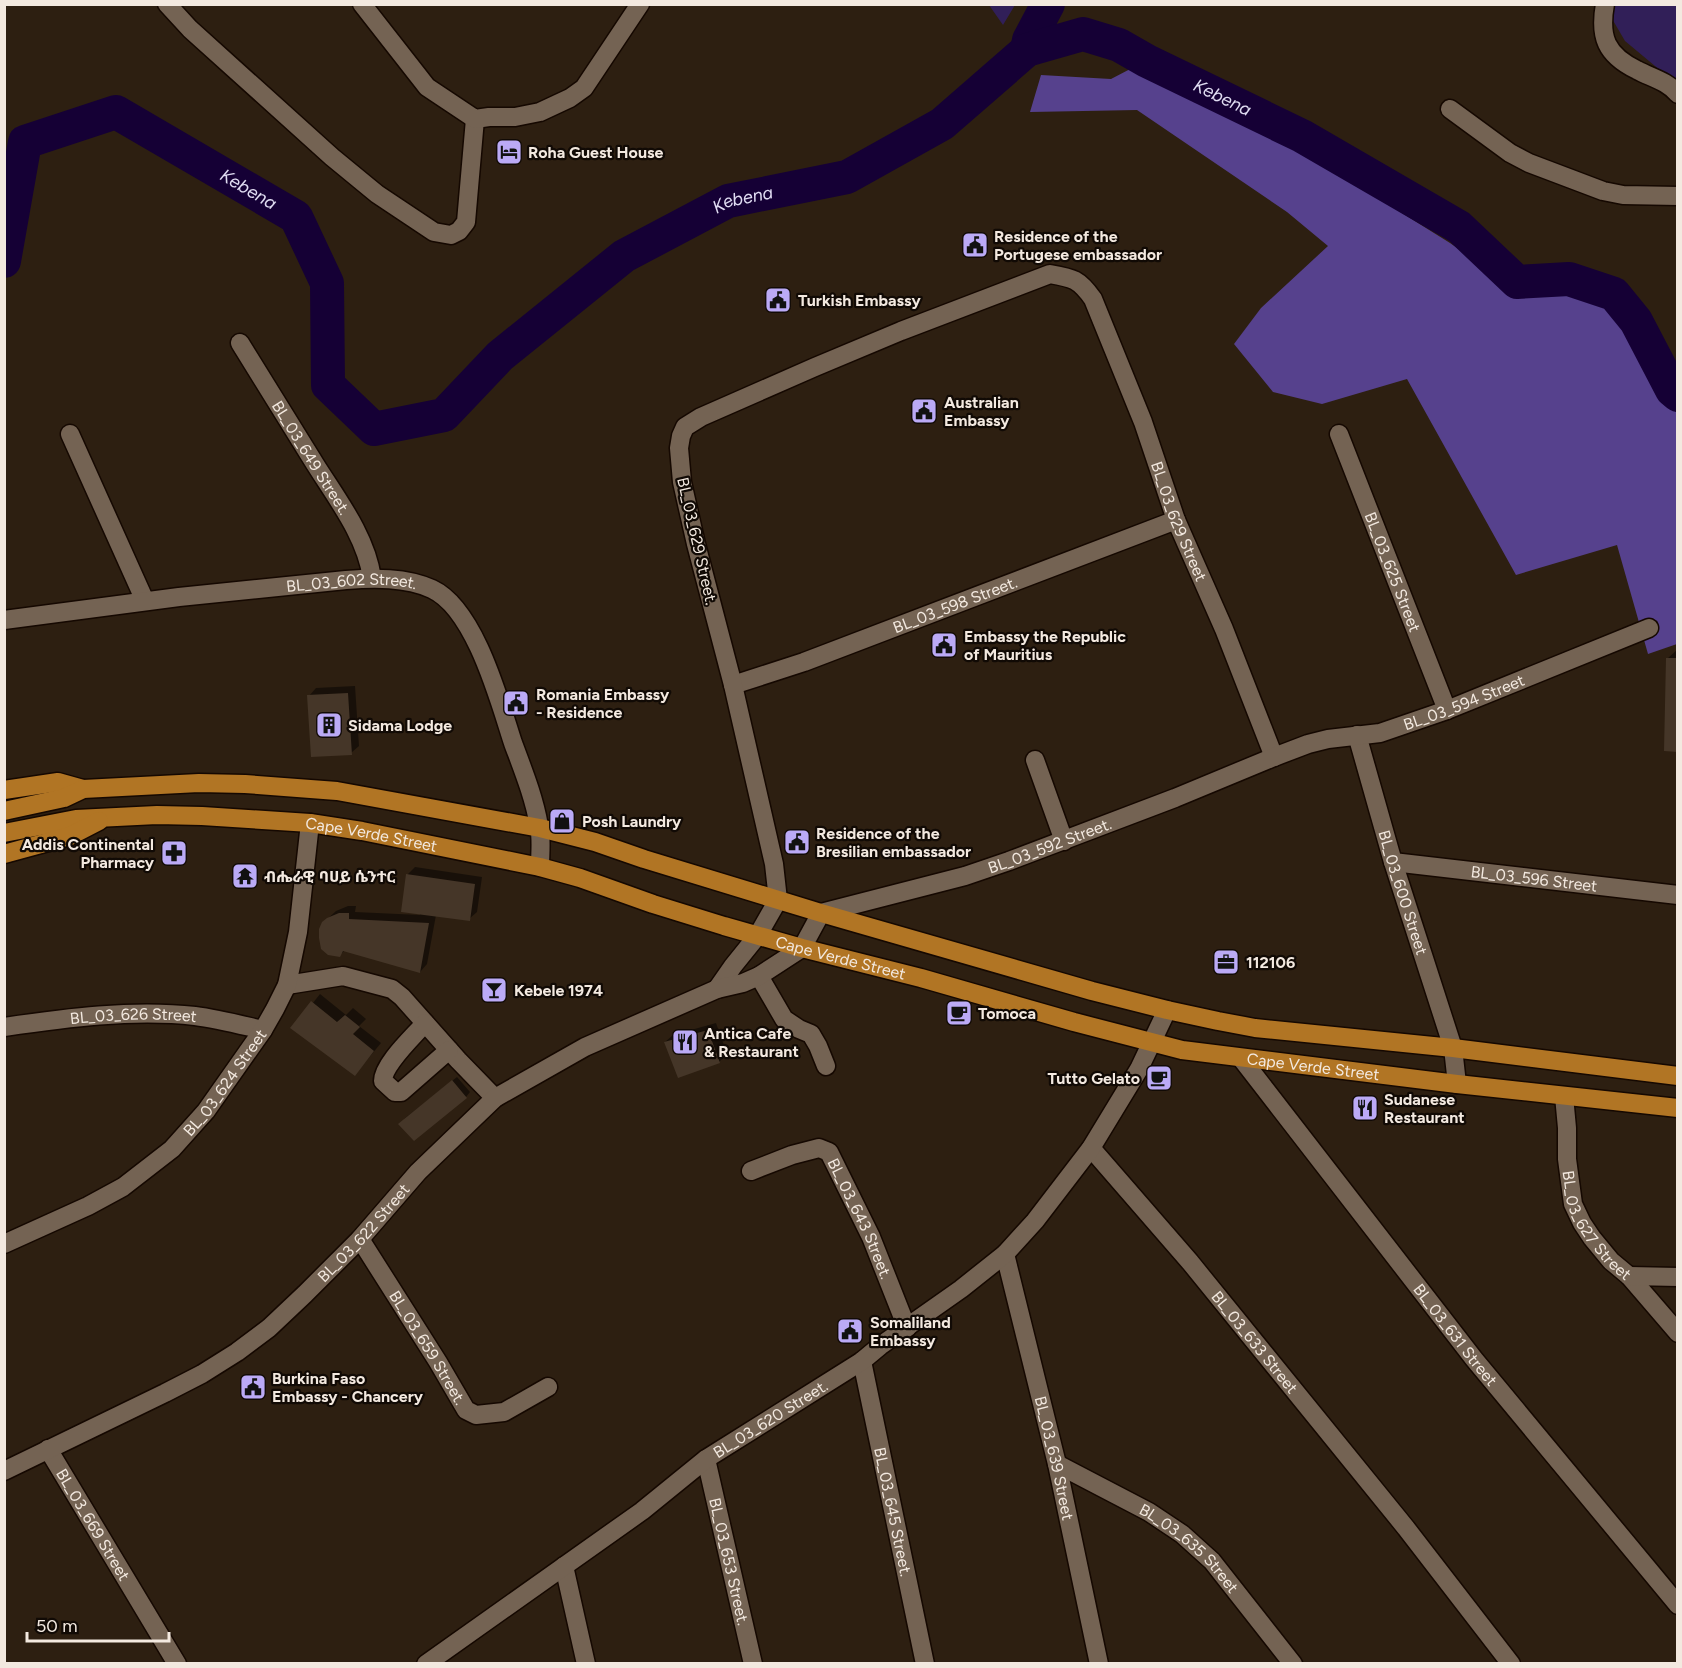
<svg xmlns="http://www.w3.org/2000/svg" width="1682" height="1668" font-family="Figtree,'Noto Sans Ethiopic',sans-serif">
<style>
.green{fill:#311f58}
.forest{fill:#56418d}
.shadow{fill:#0007}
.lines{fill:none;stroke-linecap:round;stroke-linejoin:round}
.river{stroke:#150035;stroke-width:34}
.building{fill:#453628}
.minor-casing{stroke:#150801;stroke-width:21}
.major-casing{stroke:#150801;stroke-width:21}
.minor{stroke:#746353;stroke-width:18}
.major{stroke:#b17524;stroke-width:18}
.labels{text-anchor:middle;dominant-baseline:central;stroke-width:4.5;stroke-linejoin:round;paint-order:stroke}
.poi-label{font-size:16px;font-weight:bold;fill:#f3e9e0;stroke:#110a05;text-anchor:start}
.street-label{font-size:16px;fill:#f3e9e0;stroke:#110a05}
.water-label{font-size:18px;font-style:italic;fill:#e0dcf2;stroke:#110a05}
</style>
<rect width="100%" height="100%" fill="#2d1f11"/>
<path class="green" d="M 989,5 L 1015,5 L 1003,25 Z
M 1604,5 L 1677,5 L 1677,81 L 1673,81 L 1625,41 Z"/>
<path class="forest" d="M 1134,67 L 1171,83 L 1259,128 L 1349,180 L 1450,243 L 1518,291 L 1569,289 L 1608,304 L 1629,332 L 1662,399 L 1677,413 L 1677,644 L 1648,654 L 1617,545 L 1516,575 L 1407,379 L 1322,404 L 1273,392 L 1234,344 L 1261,308 L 1328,246 L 1287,212 L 1137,110 L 1030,112 L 1041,75 L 1111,79 Z"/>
<path class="shadow" d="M 1678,649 L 1678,750 L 1668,658 Z
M 355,686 L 359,746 L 351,753 L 309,696 L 316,688 Z
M 415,867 L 482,877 L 477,912 L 469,919 L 436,915 L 427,964 L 420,972 L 345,950 L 340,955 L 323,923 L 336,911 L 348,906 L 356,906 L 355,912 L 420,915 L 408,874 Z
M 320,994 L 346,1015 L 353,1008 L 366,1019 L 359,1026 L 381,1043 L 362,1066 L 293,1028 Z
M 716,1023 L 727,1054 L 719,1062 L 665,1042 L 673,1035 Z
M 457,1077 L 470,1092 L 466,1097 L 404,1119 Z"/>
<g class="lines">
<g class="river">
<path d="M 1027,50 L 1029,40 L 1048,4"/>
<path id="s1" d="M 4,261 L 25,142 L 116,112 L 296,217 L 327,283 L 328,385 L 374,429 L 444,415 L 500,356 L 624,256 L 728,201 L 847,177 L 942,124 L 1027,50 L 1083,34 L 1119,45 L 1147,61 L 1302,136 L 1459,227 L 1517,282 L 1569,279 L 1614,294 L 1636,321 L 1672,390 L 1678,395"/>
</g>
</g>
<path class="building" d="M 1666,658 L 1678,658 L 1678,752 L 1664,751 Z
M 348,693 L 352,755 L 311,757 L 307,695 Z
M 406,874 L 475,884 L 470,921 L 401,912 Z
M 339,913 L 349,913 L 349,919 L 429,923 L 420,973 L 343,951 L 340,957 L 328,955 L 321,949 L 319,938 L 319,929 L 322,922 L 327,918 Z
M 311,1001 L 337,1022 L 345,1015 L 360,1027 L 353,1034 L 374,1051 L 355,1076 L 290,1028 Z
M 708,1030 L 720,1063 L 678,1078 L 664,1042 Z
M 452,1080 L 467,1098 L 414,1141 L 398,1124 Z"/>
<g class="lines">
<defs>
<g id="minor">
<path d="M 167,4 L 190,29 L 332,157 L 377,194 L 434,232 L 451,235 L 459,231 L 466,222 L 475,119"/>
<path d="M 362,4 L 427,87 L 475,119 L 489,117 L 515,117 L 540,112 L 570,98 L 584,88 L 640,4"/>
<path d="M 1605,4 C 1599,37 1606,55 1637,70 C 1652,78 1667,81 1678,94"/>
<path d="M 1450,109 L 1510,153 L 1529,163 L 1603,191 L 1623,195 L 1678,196"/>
<path id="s2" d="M 240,343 C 265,384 290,424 315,464 C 337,499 366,536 372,578"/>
<path d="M 70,434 L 145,601"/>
<path id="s3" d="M 1339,434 L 1447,710"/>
<path id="s4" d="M 4,620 L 179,597 L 346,580 C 373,578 406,577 432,589 C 475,609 499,700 513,743 C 523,770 534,797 539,826 C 542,839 540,853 540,867"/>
<path id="s5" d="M 733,685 L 804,662 L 1176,520"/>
<path id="s6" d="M 1357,735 L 1393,862 L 1453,1048 L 1457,1084"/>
<path d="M 1035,760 L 1064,841"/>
<path id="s7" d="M 1393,862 L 1678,895"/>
<path d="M 759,976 L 784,1019 L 799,1029 L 811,1034 L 818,1046 L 826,1066"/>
<path d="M 287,985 L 343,976 L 392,989 L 402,997 L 458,1060 L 495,1098"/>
<path id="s8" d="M 717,989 L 733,966 L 758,935 L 778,900 L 774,864 L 733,685 L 696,544 L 682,482 L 679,448 L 681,436 L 685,427 L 701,417 L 815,367 L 901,331 L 1050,274 C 1073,278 1079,279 1093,299 L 1143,422 L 1176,520 L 1224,629 L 1274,757"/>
<path d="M 425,1023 C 414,1036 383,1064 383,1081 L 395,1092 L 401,1092 L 449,1050"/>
<path id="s9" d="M 4,1027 C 66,1018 132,1009 195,1016 C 218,1019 241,1025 263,1030"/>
<path id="s10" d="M 1241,1058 L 1474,1359 L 1678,1605"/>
<path id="s11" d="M 1564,1096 L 1567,1128 L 1567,1159 L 1573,1204 L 1582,1223 L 1592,1238 L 1611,1261 L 1629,1276 L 1678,1333"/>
<path id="s12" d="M 1091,1148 L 1190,1262 L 1406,1528 L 1511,1664"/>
<path id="s13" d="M 751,1171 L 792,1155 L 819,1148 L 829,1152 L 871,1237 L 907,1328"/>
<path id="s14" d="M 360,1239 L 438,1362 L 466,1410 L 476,1415 L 504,1412 L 548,1387"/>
<path id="s15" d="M 4,1244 L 88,1206 L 123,1187 L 172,1149 L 206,1111 L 263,1030 L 275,1009 L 287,985 L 298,932 L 310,823"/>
<path id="s16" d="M 1005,1254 L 1057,1464 L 1099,1664"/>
<path d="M 1629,1276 L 1678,1277"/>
<path id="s17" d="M 862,1361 L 925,1664"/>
<path id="s18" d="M 48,1449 L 177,1664"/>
<path id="s19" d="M 706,1459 L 753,1664"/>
<path id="s20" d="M 1057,1464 L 1149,1512 L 1182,1534 L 1212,1561 L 1293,1664"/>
<path id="s21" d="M 4,1471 L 165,1393 L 202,1374 L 237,1352 L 269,1328 L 305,1294 L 360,1239 L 418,1172 L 495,1098 L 585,1047 L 717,989 L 743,983 L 759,976 L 802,948 L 821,913 L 965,876 L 1009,861 L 1175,798 L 1274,757 L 1308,744 L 1328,739 L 1380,733 L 1447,710 L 1649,628"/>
<path d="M 564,1566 L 586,1664"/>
<path id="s22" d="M 426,1664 L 642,1511 L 706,1459 L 862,1361 L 880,1346 L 961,1289 L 1005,1254 L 1035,1221 L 1091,1148 L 1139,1069 L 1167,1010"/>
</g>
<g id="major">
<path d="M 4,790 L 58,782 L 83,789"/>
<path d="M 4,811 L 64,798 L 83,789 L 199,783 L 245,784 L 337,791 L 540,828 L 595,842 L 644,859 L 821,913 L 1092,991 L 1167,1010 L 1218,1021 L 1255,1028 L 1453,1048 L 1678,1076"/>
<path id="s23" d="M 4,833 L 76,819 L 157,815 L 202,816 L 310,823 L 362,831 L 540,867 L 580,878 L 653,904 L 724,926 L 802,948 L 921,978 L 1074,1022 L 1182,1050 L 1457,1084 L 1678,1108"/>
<path d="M 4,854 L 70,836 L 99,821"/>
</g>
</defs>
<use href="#minor" class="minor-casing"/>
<use href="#major" class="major-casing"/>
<use href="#minor" class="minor"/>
<use href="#major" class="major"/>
</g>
<defs>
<symbol id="hotel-square" viewBox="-11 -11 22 22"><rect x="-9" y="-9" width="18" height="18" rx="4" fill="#bbaaf6" stroke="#110a05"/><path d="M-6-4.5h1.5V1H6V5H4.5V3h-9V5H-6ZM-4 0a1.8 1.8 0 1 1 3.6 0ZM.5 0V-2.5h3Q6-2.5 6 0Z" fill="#111"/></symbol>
<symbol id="civic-square" viewBox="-11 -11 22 22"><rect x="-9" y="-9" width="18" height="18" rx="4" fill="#bbaaf6" stroke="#110a05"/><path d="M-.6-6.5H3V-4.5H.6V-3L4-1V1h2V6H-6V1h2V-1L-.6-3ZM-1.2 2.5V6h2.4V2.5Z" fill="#111"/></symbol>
<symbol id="building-square" viewBox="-11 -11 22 22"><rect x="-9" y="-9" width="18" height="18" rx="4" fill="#bbaaf6" stroke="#110a05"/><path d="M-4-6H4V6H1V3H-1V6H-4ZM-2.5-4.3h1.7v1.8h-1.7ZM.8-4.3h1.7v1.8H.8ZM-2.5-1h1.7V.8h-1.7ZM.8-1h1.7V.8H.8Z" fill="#111"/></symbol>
<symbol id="shop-square" viewBox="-11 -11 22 22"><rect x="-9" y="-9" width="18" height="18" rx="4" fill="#bbaaf6" stroke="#110a05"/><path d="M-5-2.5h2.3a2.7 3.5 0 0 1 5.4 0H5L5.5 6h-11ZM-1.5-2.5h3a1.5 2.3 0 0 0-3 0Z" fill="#111"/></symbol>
<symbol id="pharmacy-square" viewBox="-11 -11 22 22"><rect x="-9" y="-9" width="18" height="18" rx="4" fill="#bbaaf6" stroke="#110a05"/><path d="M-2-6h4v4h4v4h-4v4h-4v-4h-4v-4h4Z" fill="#111"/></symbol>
<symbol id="temple-square" viewBox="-11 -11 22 22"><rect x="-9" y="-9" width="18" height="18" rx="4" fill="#bbaaf6" stroke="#110a05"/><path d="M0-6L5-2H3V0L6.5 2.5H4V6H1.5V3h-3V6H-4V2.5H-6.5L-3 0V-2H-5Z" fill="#111"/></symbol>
<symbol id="office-square" viewBox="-11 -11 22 22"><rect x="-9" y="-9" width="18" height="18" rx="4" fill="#bbaaf6" stroke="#110a05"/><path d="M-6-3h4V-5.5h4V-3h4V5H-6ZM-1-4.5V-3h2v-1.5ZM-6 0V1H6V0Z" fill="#111"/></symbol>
<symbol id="bar-square" viewBox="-11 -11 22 22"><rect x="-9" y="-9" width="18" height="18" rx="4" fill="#bbaaf6" stroke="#110a05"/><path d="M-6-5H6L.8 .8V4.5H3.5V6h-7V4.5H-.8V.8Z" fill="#111"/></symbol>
<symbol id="cafe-square" viewBox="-11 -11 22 22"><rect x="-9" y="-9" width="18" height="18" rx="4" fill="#bbaaf6" stroke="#110a05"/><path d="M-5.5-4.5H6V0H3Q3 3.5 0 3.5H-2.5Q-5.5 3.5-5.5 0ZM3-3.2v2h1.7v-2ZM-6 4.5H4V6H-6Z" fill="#111"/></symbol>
<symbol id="restaurant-square" viewBox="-11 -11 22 22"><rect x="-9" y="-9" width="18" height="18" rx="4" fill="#bbaaf6" stroke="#110a05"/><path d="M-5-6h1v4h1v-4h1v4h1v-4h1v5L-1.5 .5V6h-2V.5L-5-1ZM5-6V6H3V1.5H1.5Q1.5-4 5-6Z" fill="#111"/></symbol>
</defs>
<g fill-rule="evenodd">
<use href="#hotel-square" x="494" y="137" width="30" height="30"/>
<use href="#civic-square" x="960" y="230" width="30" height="30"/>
<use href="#civic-square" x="763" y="285" width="30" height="30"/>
<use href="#civic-square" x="909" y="396" width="30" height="30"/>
<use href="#civic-square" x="929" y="630" width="30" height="30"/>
<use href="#civic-square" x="501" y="688" width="30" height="30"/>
<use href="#building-square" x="314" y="710" width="30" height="30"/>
<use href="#shop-square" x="547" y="806" width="30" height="30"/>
<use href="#civic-square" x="782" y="827" width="30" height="30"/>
<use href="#pharmacy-square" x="159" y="838" width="30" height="30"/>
<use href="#temple-square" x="230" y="861" width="30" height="30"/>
<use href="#office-square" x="1211" y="947" width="30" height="30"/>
<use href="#bar-square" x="479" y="975" width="30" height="30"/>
<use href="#cafe-square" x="944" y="998" width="30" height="30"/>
<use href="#restaurant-square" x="670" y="1027" width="30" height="30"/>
<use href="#cafe-square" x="1144" y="1063" width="30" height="30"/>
<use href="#restaurant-square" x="1350" y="1093" width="30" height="30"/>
<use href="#civic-square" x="835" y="1316" width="30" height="30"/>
<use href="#civic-square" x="238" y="1372" width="30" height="30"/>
</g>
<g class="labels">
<g class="poi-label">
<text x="528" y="152">Roha Guest House</text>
<text x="994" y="236">Residence of the<tspan x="994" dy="18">Portugese embassador</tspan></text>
<text x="798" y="300">Turkish Embassy</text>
<text x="944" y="402">Australian<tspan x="944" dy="18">Embassy</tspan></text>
<text x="964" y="636">Embassy the Republic<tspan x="964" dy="18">of Mauritius</tspan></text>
<text x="536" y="694">Romania Embassy<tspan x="536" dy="18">- Residence</tspan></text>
<text x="348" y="725">Sidama Lodge</text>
<text x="582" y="821">Posh Laundry</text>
<text x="816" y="833">Residence of the<tspan x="816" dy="18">Bresilian embassador</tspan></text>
<text x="154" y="844" text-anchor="end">Addis Continental<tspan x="154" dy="18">Pharmacy</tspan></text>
<text x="264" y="876">ብሔራዊ ባሀይ ሴንተር</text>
<text x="1246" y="962">112106</text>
<text x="514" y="990">Kebele 1974</text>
<text x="978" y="1013">Tomoca</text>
<text x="704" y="1033">Antica Cafe<tspan x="704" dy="18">&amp; Restaurant</tspan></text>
<text x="1140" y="1078" text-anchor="end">Tutto Gelato</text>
<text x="1384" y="1099">Sudanese<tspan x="1384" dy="18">Restaurant</tspan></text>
<text x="870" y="1322">Somaliland<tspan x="870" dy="18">Embassy</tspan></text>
<text x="272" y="1378">Burkina Faso<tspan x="272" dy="18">Embassy - Chancery</tspan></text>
</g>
<g class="street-label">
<text stroke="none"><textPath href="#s2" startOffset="135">BL_03_649 Street.</textPath></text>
<text stroke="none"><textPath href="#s8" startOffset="1280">BL_03_629 Street</textPath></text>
<text transform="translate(697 541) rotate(77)">BL_03_629 Street.</text>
<text stroke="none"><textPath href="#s3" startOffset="148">BL_03_625 Street</textPath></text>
<text stroke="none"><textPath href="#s4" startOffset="350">BL_03_602 Street.</textPath></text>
<text stroke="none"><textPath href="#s5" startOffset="236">BL_03_598 Street.</textPath></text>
<text stroke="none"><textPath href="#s21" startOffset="1686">BL_03_594 Street</textPath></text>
<text stroke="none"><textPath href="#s23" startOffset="370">Cape Verde Street</textPath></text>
<text stroke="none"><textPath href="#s21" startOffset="1246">BL_03_592 Street.</textPath></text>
<text stroke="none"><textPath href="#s7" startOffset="142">BL_03_596 Street</textPath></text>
<text stroke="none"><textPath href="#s6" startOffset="164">BL_03_600 Street</textPath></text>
<text stroke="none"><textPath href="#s23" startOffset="856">Cape Verde Street</textPath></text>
<text stroke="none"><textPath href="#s9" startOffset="130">BL_03_626 Street</textPath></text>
<text stroke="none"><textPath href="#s23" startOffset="1342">Cape Verde Street</textPath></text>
<text stroke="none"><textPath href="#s15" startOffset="279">BL_03_624 Street</textPath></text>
<text stroke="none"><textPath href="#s13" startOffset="156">BL_03_643 Street.</textPath></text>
<text stroke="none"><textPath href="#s11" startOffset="138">BL_03_627 Street</textPath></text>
<text stroke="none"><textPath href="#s21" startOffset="436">BL_03_622 Street</textPath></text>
<text stroke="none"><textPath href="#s10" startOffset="350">BL_03_631 Street</textPath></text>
<text stroke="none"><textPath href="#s12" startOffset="254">BL_03_633 Street</textPath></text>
<text stroke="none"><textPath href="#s14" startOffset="128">BL_03_659 Street.</textPath></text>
<text stroke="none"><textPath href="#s22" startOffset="423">BL_03_620 Street.</textPath></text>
<text stroke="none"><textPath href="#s16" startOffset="210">BL_03_639 Street</textPath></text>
<text stroke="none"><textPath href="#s17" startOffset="154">BL_03_645 Street.</textPath></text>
<text stroke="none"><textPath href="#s18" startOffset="88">BL_03_669 Street</textPath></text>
<text stroke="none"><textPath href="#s20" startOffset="158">BL_03_635 Street</textPath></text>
<text stroke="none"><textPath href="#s19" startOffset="105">BL_03_653 Street.</textPath></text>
</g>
<g class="water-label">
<text stroke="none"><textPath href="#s1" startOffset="1648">Kebena</textPath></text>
<text stroke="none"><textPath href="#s1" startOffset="370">Kebena</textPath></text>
<text stroke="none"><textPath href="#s1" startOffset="1108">Kebena</textPath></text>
</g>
</g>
<rect width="1682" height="1668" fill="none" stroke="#f3e9e0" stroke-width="12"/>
<path d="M27 1632v9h142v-9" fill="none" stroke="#f3e9e0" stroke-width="3"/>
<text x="36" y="1632" font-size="18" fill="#f3e9e0" stroke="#110a05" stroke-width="4.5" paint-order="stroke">50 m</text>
</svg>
